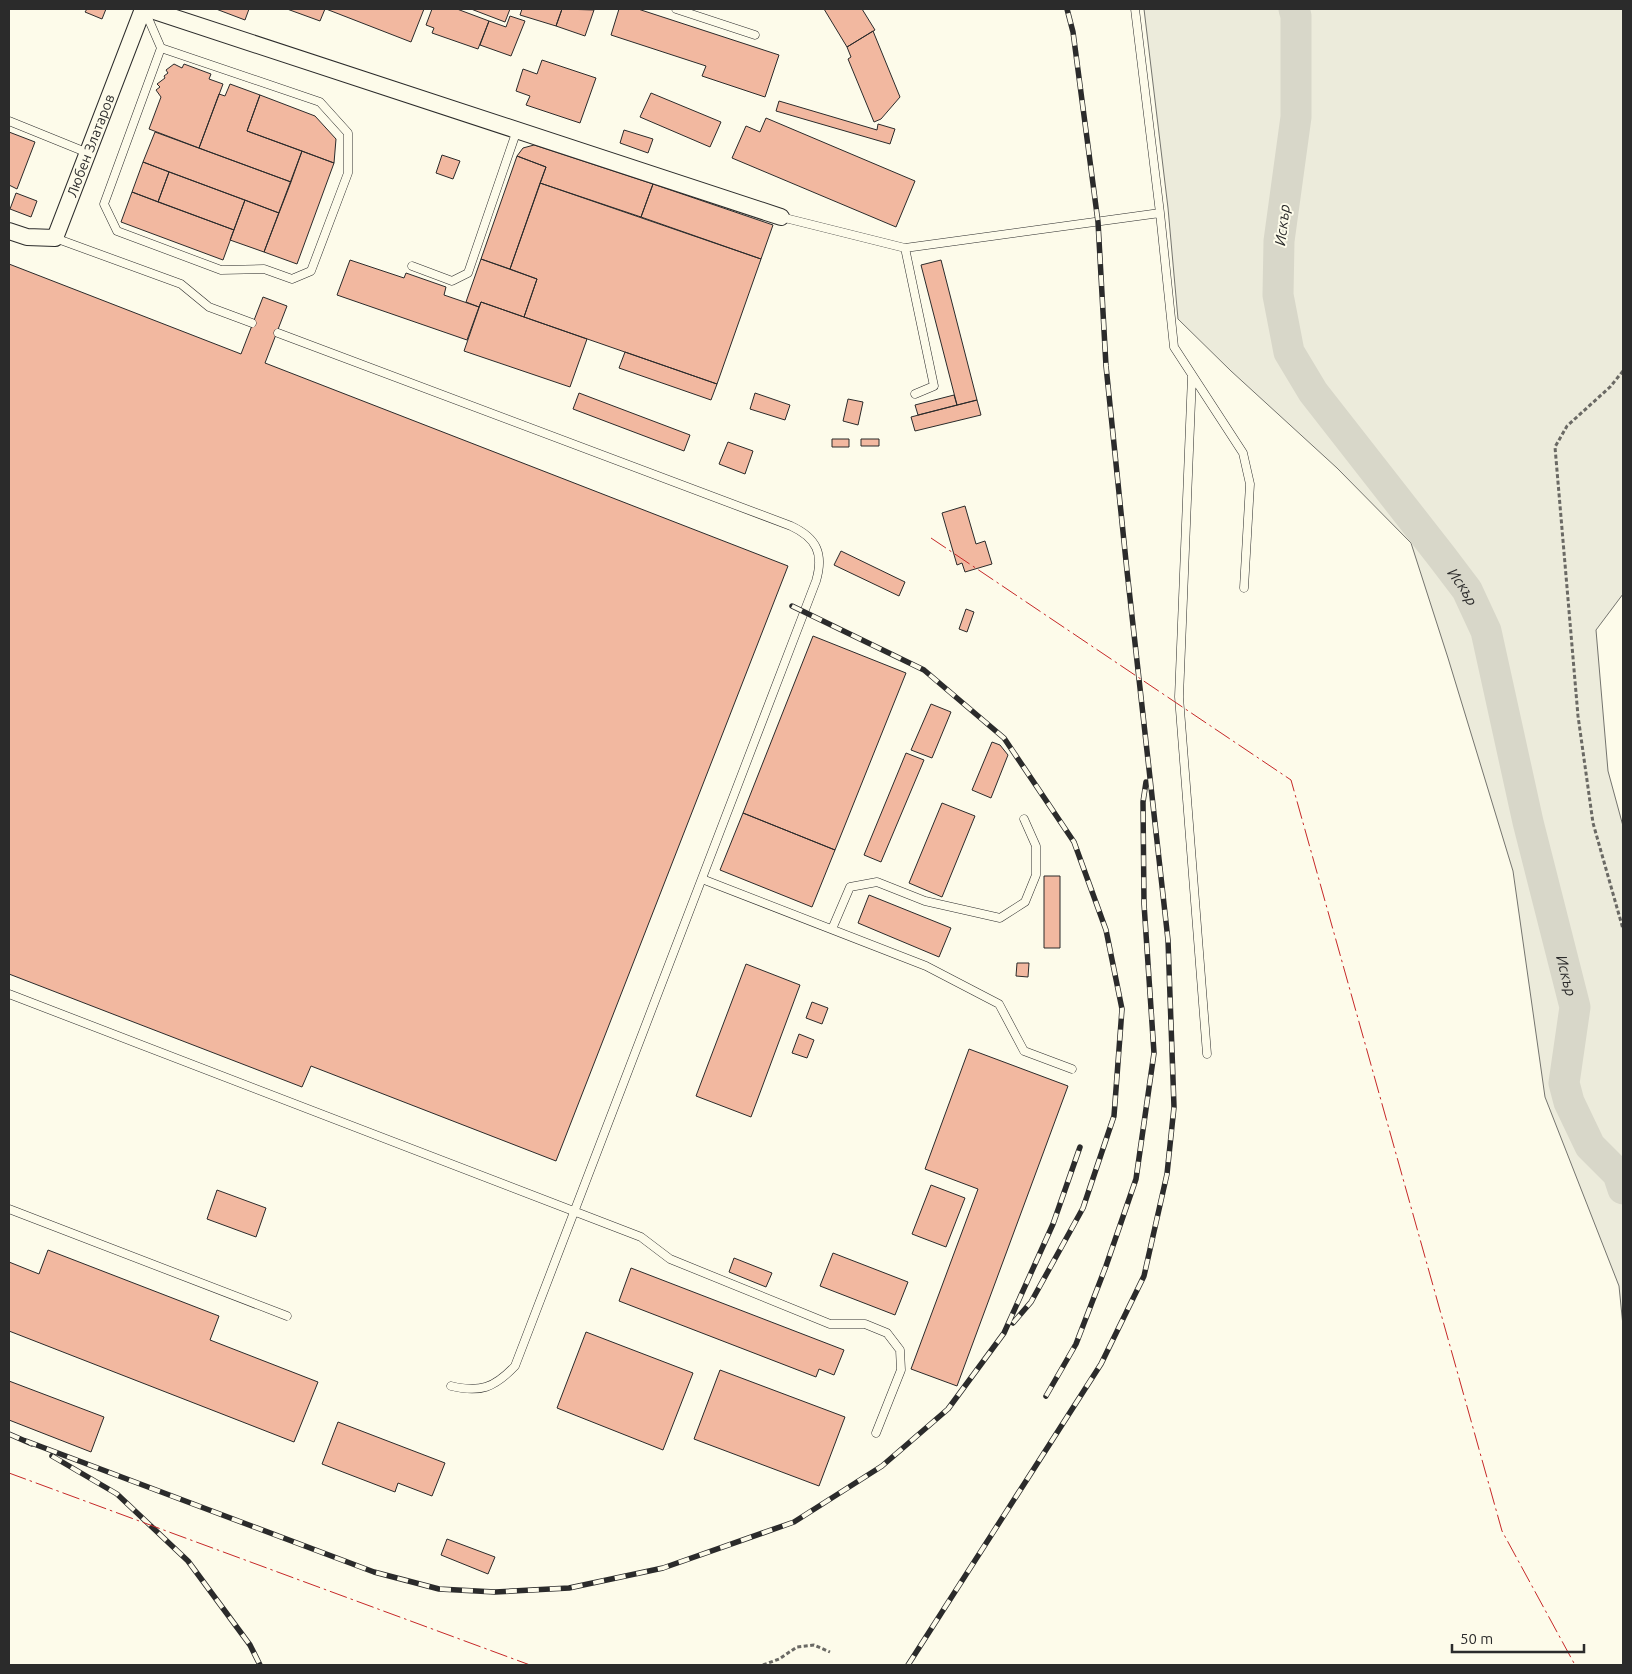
<svg xmlns="http://www.w3.org/2000/svg" width="1632" height="1674" font-family="Ubuntu,sans-serif">
<style>
.green{fill:#ecebdb;stroke:#74746e}
.lines{fill:none;stroke-linecap:round;stroke-linejoin:round}
.river{stroke:#d8d7c9;stroke-width:31}
.building{fill:#f2b8a0;stroke:#2b2b2b}
.service-casing{stroke:#2b2b2b;stroke-width:9}
.minor-casing{stroke:#2b2b2b;stroke-width:18}
.path{stroke:#6a6964;stroke-width:3;stroke-dasharray:4 2.5;stroke-linecap:butt}
.service{stroke:#fdfbea;stroke-width:8}
.minor{stroke:#fdfbea;stroke-width:16}
.rail-casing{stroke:#2b2b2b;stroke-width:5.5}
.rail{stroke:#fdfbea;stroke-width:4;stroke-dasharray:11;stroke-linecap:butt}
.power{stroke:#c62828;stroke-width:1;stroke-dasharray:18 4 2.5 4;stroke-linecap:butt}
.labels{text-anchor:middle;dominant-baseline:central;stroke-width:4;stroke-linejoin:round;paint-order:stroke}
.street-label{font-size:14px;fill:#2b2b2b;stroke:#fdfbea}
.water-label{font-size:15px;font-style:italic;fill:#2b2b2b;stroke:#fdfbea}
</style>
<rect width="100%" height="100%" fill="#fdfbea"/>
<path class="green" d="M 1144,9 L 1623,9 L 1623,594 L 1596,630 L 1608,771 L 1623,826 L 1623,1326 L 1619,1286 L 1545,1097 L 1513,871 L 1448,658 L 1411,543 L 1337,468 L 1231,371 L 1178,319 L 1168,208 Z"/>
<g class="lines">
<path class="river" id="s1" d="M 1294,9 L 1296,16 L 1296,117 L 1279,241 L 1278,295 L 1289,352 L 1313,392 L 1442,557 L 1467,590 L 1486,631 L 1528,822 L 1575,1007 L 1564,1083 L 1569,1102 L 1590,1146 L 1618,1174 L 1623,1189"/>
</g>
<path class="building" d="M 87,9 L 106,9 L 102,19 L 85,12 Z
M 216,9 L 249,9 L 245,20 Z
M 287,9 L 325,9 L 320,21 Z
M 326,9 L 424,9 L 411,42 Z
M 432,9 L 457,9 L 489,21 L 478,49 L 432,33 L 434,28 L 426,25 Z
M 471,9 L 510,9 L 505,22 Z
M 522,9 L 562,9 L 556,26 L 520,15 Z
M 562,9 L 594,10 L 585,36 L 556,26 Z
M 619,9 L 638,9 L 779,55 L 765,97 L 702,76 L 706,66 L 611,35 Z
M 824,9 L 862,9 L 875,30 L 847,47 Z
M 510,16 L 525,21 L 511,56 L 480,45 L 489,21 L 506,27 Z
M 873,31 L 900,97 L 881,119 L 874,122 L 848,59 L 851,57 L 847,47 Z
M 542,60 L 596,78 L 580,123 L 526,105 L 530,96 L 516,91 L 523,69 L 537,74 Z
M 174,64 L 182,68 L 184,64 L 211,74 L 209,79 L 223,84 L 199,148 L 149,129 L 161,97 L 156,90 L 160,87 L 157,84 L 165,78 L 164,76 L 168,73 L 166,70 Z
M 230,84 L 260,95 L 247,131 L 302,151 L 291,182 L 199,148 L 219,94 L 225,96 Z
M 651,93 L 721,122 L 710,147 L 640,117 Z
M 260,95 L 315,116 L 336,139 L 334,163 L 247,131 Z
M 779,101 L 877,130 L 878,124 L 895,129 L 890,144 L 776,111 Z
M 766,118 L 915,181 L 896,227 L 732,158 L 746,126 L 760,132 Z
M 624,130 L 653,139 L 648,153 L 620,143 Z
M 9,132 L 35,142 L 17,189 L 9,185 Z
M 155,132 L 291,182 L 279,213 L 143,162 Z
M 534,145 L 653,184 L 641,217 L 540,183 L 546,167 L 517,156 L 523,148 Z
M 302,151 L 334,163 L 297,264 L 264,252 Z
M 442,155 L 460,161 L 453,179 L 436,173 Z
M 517,156 L 546,167 L 510,269 L 481,259 Z
M 143,162 L 169,172 L 158,202 L 132,192 Z
M 169,172 L 245,200 L 234,230 L 158,202 Z
M 540,183 L 761,259 L 717,384 L 524,317 L 537,279 L 510,269 Z
M 653,184 L 773,225 L 761,259 L 641,217 Z
M 132,192 L 234,230 L 223,260 L 121,222 Z
M 16,193 L 37,201 L 31,217 L 10,209 Z
M 245,200 L 279,213 L 264,252 L 230,240 Z
M 481,259 L 537,279 L 524,317 L 481,302 L 479,307 L 466,302 Z
M 350,260 L 404,278 L 406,273 L 446,287 L 444,295 L 479,307 L 467,340 L 337,295 Z
M 941,260 L 977,400 L 957,405 L 921,265 Z
M 9,264 L 241,354 L 263,297 L 287,306 L 265,363 L 788,566 L 556,1161 L 311,1066 L 302,1087 L 9,974 Z
M 481,302 L 587,339 L 570,387 L 464,351 Z
M 625,352 L 717,384 L 711,400 L 619,368 Z
M 579,393 L 690,435 L 684,451 L 573,409 Z
M 755,393 L 790,405 L 785,420 L 750,409 Z
M 954,395 L 957,405 L 918,415 L 915,405 Z
M 848,399 L 863,402 L 858,425 L 843,421 Z
M 977,400 L 981,415 L 915,431 L 911,417 Z
M 832,439 L 849,439 L 849,447 L 832,447 Z
M 861,439 L 879,439 L 879,446 L 861,446 Z
M 728,442 L 753,451 L 745,474 L 719,464 Z
M 965,506 L 976,544 L 985,541 L 992,564 L 965,572 L 962,563 L 957,565 L 942,513 Z
M 841,551 L 905,582 L 899,596 L 834,565 Z
M 966,609 L 974,612 L 967,632 L 959,629 Z
M 813,636 L 906,673 L 835,850 L 743,813 Z
M 931,704 L 951,712 L 932,758 L 911,750 Z
M 992,742 L 1000,745 L 1008,755 L 991,798 L 972,790 Z
M 906,753 L 924,760 L 881,862 L 864,855 Z
M 942,803 L 975,816 L 942,897 L 909,883 Z
M 743,813 L 835,850 L 812,907 L 720,870 Z
M 1044,876 L 1060,876 L 1060,948 L 1044,948 Z
M 869,895 L 951,928 L 939,957 L 858,923 Z
M 1017,963 L 1029,963 L 1028,977 L 1016,976 Z
M 746,964 L 800,985 L 751,1117 L 696,1096 Z
M 812,1002 L 828,1008 L 822,1024 L 806,1018 Z
M 799,1034 L 814,1040 L 807,1058 L 792,1053 Z
M 969,1049 L 1068,1086 L 957,1386 L 911,1369 L 978,1189 L 925,1169 Z
M 931,1185 L 965,1198 L 946,1247 L 912,1234 Z
M 217,1190 L 266,1208 L 256,1237 L 207,1219 Z
M 48,1250 L 219,1316 L 210,1340 L 318,1382 L 294,1442 L 9,1331 L 9,1262 L 39,1274 Z
M 833,1253 L 908,1282 L 895,1315 L 820,1286 Z
M 734,1258 L 772,1273 L 766,1287 L 729,1272 Z
M 631,1268 L 844,1350 L 834,1375 L 819,1369 L 816,1377 L 619,1301 Z
M 586,1332 L 693,1373 L 663,1450 L 557,1408 Z
M 720,1370 L 845,1417 L 819,1486 L 694,1439 Z
M 9,1381 L 104,1417 L 91,1452 L 9,1420 Z
M 338,1422 L 445,1463 L 432,1496 L 398,1483 L 395,1492 L 322,1464 Z
M 447,1539 L 495,1557 L 488,1574 L 441,1555 Z"/>
<g class="lines">
<defs>
<path id="service" d="M 676,9 L 755,35
M 1135,9 L 1160,213 L 1174,347 L 1243,453 L 1250,484 L 1244,588
M 145,11 L 161,48 L 320,102 L 348,133 L 348,173 L 311,271 L 292,279 L 264,269 L 221,270 L 117,231 L 104,204 L 161,48
M 9,121 L 88,153
M 781,217 L 905,248 L 1160,213
M 55,238 L 181,284 L 209,307 L 252,323
M 905,248 L 934,386 L 915,394
M 412,266 L 452,281 L 468,273 L 517,130
M 278,333 L 791,526 C 817,538 824,554 816,581 L 515,1366 C 494,1388 480,1393 451,1386
M 1192,376 L 1179,697 L 1207,1054
M 702,879 L 926,966 L 999,1004 L 1024,1051 L 1072,1069
M 832,929 L 850,887 L 877,882 L 925,901 L 1000,918 L 1025,902 L 1036,875 L 1036,846 L 1024,819
M 9,994 L 641,1237 L 670,1259 L 830,1324 L 865,1324 L 887,1333 L 900,1350 L 901,1370 L 876,1433
M 9,1209 L 287,1316"/>
<g id="minor">
<path d="M 148,9 L 781,217"/>
<path id="s2" d="M 9,231 L 27,237 L 55,238 L 143,9"/>
</g>
</defs>
<use href="#service" class="service-casing"/>
<use href="#minor" class="minor-casing"/>
<path class="path" d="M 1623,371 L 1610,387 L 1567,426 L 1555,447 L 1578,716 L 1593,823 L 1623,929
M 763,1665 L 779,1659 L 797,1647 L 814,1645 L 830,1652"/>
<use href="#service" class="service"/>
<use href="#minor" class="minor"/>
<defs>
<path id="rail" d="M 792,606 L 924,670 L 1004,738 L 1074,842 L 1106,930 L 1122,1009 L 1114,1116 L 1083,1208 L 1031,1302 L 1013,1323
M 1046,1396 L 1076,1344 L 1106,1266 L 1136,1179 L 1154,1053 L 1144,904 L 1143,802 L 1146,782
M 9,1434 L 32,1444
M 26,1441 L 374,1572 L 439,1589 L 495,1592 L 569,1588 L 663,1568 L 794,1522 L 882,1466 L 948,1409 L 1004,1333 L 1053,1224 L 1080,1147
M 52,1456 L 117,1494 L 188,1561 L 250,1645 L 260,1665
M 908,1665 L 1101,1364 L 1144,1276 L 1167,1174 L 1174,1107 L 1168,940 L 1127,571 L 1106,366 L 1098,222 L 1073,32 L 1067,9"/>
</defs>
<use href="#rail" class="rail-casing"/>
<use href="#rail" class="rail"/>
<path class="power" d="M 931,538 L 1291,780 L 1502,1531 L 1575,1665
M 9,1473 L 530,1665"/>
</g>
<g class="labels">
<g class="street-label">
<text stroke="none"><textPath href="#s2" startOffset="146">Любен Златаров</textPath></text>
</g>
<g class="water-label">
<text transform="translate(1282 225) rotate(-83)">Искър</text>
<text stroke="none"><textPath href="#s1" startOffset="638">Искър</textPath></text>
<text stroke="none"><textPath href="#s1" startOffset="1042">Искър</textPath></text>
</g>
</g>
<rect width="1632" height="1674" fill="none" stroke="#2b2b2b" stroke-width="20"/>
<path d="M1452 1644v8h132v-8" fill="none" stroke="#2b2b2b" stroke-width="2.5"/>
<text x="1460" y="1644" font-size="15" fill="#2b2b2b" stroke="#fdfbea" stroke-width="4" paint-order="stroke">50 m</text>
</svg>
